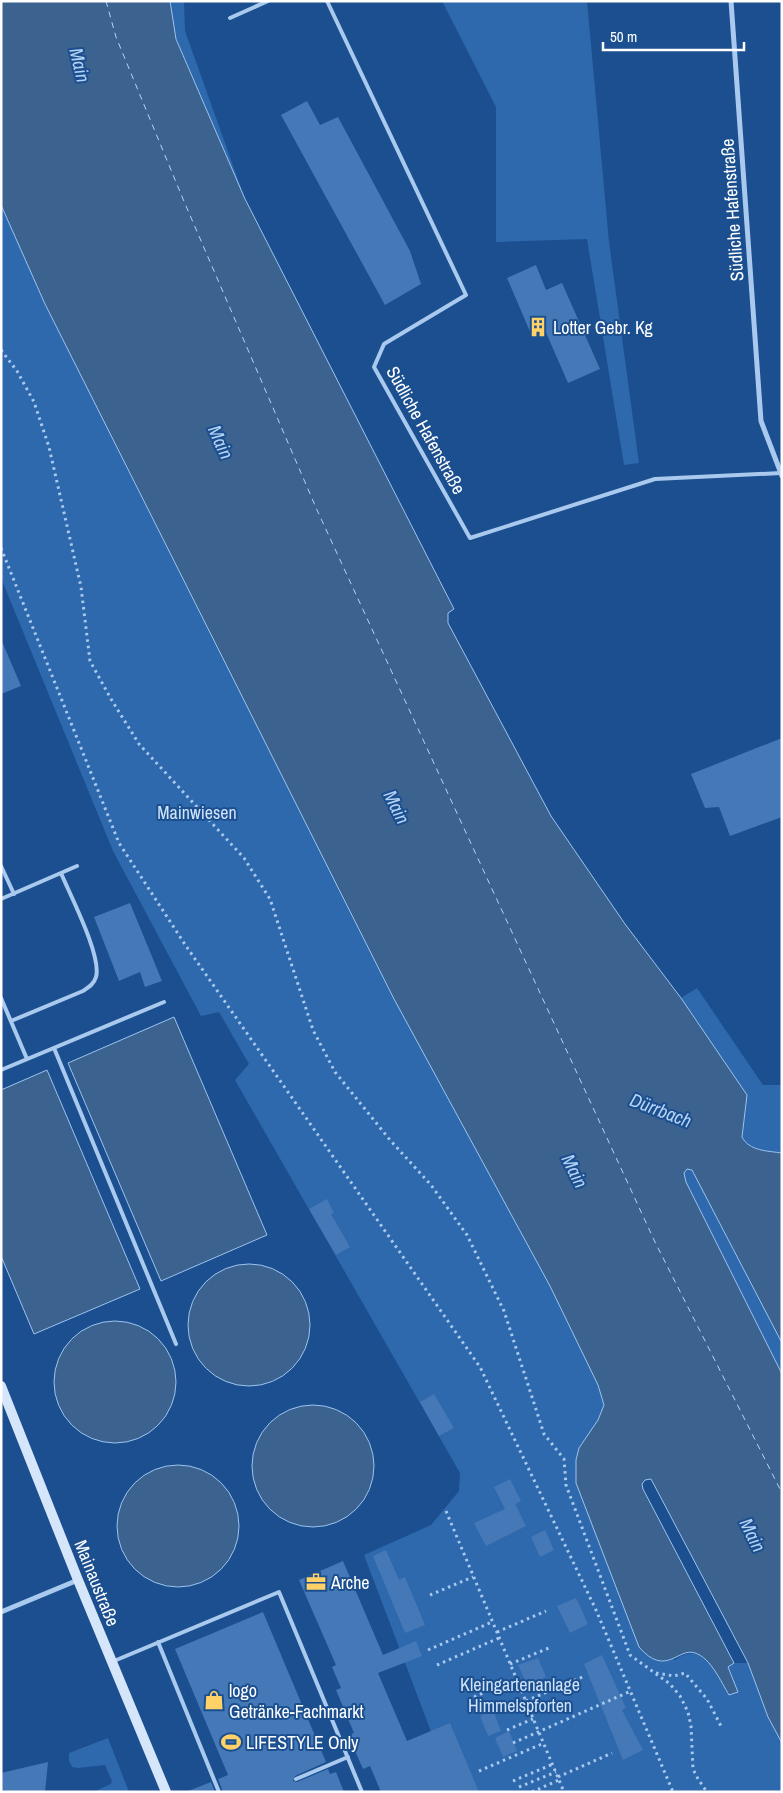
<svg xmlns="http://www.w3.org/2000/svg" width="783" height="1793" font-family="'Archivo Narrow',sans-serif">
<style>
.green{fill:#2e69ad}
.water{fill:#3c6290;stroke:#9cc4f0}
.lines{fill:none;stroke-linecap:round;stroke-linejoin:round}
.ferry{stroke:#b5d3f5;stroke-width:1;stroke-dasharray:6 5;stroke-linecap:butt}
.building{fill:#4478b7}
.path{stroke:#a9c9ee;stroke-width:3;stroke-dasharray:2.5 4;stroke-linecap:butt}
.lane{stroke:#a9c9ee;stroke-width:4}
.street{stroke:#a9c9ee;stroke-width:5}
.secondary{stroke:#d6e6fa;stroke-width:10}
.labels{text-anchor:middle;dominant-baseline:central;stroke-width:4;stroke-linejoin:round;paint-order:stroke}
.street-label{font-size:18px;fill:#fff;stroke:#1b4f8f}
.poi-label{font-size:18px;fill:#fff;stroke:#1b4f8f;text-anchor:start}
.park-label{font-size:18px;fill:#cfe3fa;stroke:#1b4f8f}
.water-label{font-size:19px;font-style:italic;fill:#b5d3f5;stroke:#1b4f8f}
</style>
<rect width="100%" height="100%" fill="#1b4f8f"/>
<path class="green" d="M 170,1 L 184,1 L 185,31 L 245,199 L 176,38 Z
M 442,1 L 587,1 L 609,242 L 639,463 L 624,465 L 587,239 L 496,242 L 496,107 Z
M 1,205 L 45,304 L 550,1286 C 560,1306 605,1389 604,1405 C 603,1420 587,1436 579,1448 L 627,1613 L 639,1647 L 675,1660 C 703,1639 717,1674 729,1695 L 738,1692 L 728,1666 L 734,1663 L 748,1663 L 768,1717 L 782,1743 L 782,1792 L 454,1792 L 364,1555 L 431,1525 L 459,1491 L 460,1473 L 235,1080 L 249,1064 L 219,1012 L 201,1016 L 113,851 L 1,578 Z
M 697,988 L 763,1085 L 782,1085 L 782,1153 C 768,1151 749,1151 742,1137 L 747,1095 L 681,998 Z
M 687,1169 L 692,1170 L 782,1343 L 782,1374 L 686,1182 L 684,1173 Z
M 108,1738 L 129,1792 L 93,1792 L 111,1784 L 112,1781 L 105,1765 L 78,1768 L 72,1767 L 69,1761 L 69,1753 Z"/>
<path class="water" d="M 1,1 L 170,1 L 176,39 L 245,199 L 454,609 L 448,613 L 448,623 L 551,816 L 625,924 L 681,998 L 747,1095 L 742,1137 C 749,1151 768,1151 782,1153 L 782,1343 L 692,1170 L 687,1169 L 684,1173 L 686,1182 L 782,1374 L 782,1743 L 768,1717 L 748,1663 L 651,1479 L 645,1480 L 642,1484 L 643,1489 L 734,1663 L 728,1667 L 738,1692 L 729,1695 C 721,1682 711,1658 695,1653 C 678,1647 666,1678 639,1647 L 576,1483 L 576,1460 L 579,1448 L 598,1420 L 604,1405 L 598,1385 L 550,1286 L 394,999 L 45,304 L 1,205 Z
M 174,1017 L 267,1235 L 161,1281 L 68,1063 Z
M 47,1070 L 140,1289 L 34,1334 L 1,1256 L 1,1090 Z
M188 1325a61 61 0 1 1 122 0a61 61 0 1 1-122 0Z
M54 1382a61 61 0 1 1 122 0a61 61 0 1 1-122 0Z
M252 1466a61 61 0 1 1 122 0a61 61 0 1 1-122 0Z
M117 1526a61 61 0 1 1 122 0a61 61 0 1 1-122 0Z"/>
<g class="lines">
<path class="ferry" d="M 106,1 L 116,37 L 183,199 L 317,510 L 655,1242 L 782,1493"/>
</g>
<path class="building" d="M 307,101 L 320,125 L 338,117 L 410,251 L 421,284 L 385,305 L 281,115 Z
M 536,265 L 546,290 L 562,283 L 600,369 L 568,383 L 544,328 L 531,334 L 507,278 Z
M 1,639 L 21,686 L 1,694 Z
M 782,738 L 782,817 L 730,836 L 719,807 L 705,808 L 691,774 Z
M 130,903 L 162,981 L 145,987 L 140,972 L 119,981 L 94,917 Z
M 327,1199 L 334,1213 L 331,1214 L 350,1247 L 336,1255 L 309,1209 Z
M 434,1394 L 454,1428 L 439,1436 L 420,1402 Z
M 510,1479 L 521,1501 L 515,1504 L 526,1526 L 486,1546 L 474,1523 L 505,1509 L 494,1487 Z
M 545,1530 L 554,1550 L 540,1557 L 531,1537 Z
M 386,1550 L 399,1580 L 405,1577 L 425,1625 L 405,1633 L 373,1556 Z
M 343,1561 L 383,1655 L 416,1641 L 422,1656 L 378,1673 L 407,1741 L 450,1723 L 479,1792 L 381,1792 L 370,1766 L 363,1769 L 348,1735 L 354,1733 L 336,1690 L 341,1688 L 332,1667 L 336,1665 L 299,1580 Z
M 576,1598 L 588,1624 L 570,1633 L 557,1606 Z
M 263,1612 L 326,1762 L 295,1776 L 293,1781 L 297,1782 L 328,1769 L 330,1774 L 336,1772 L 344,1792 L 223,1792 L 218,1779 L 228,1775 L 175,1649 Z
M 602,1655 L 626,1708 L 622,1710 L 643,1750 L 623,1760 L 584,1664 Z
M 538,1658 L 546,1677 L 527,1685 L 518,1665 Z
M 493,1710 L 501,1731 L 488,1736 L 480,1716 Z
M 509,1731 L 517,1751 L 503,1757 L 495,1738 Z
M 48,1762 L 45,1792 L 1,1792 L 1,1773 Z
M 211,1782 L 215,1792 L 188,1792 L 188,1791 Z"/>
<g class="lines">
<path class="path" d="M 1,350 L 17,371 L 34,402 L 49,447 L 81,587 L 90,661 L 111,699 L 139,744 L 244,858 L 270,899 L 313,1030 L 335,1072 L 390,1140 L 431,1185 L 467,1235 L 504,1311 L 544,1434 L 564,1459 L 566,1485 L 630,1655 L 670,1684 L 680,1696 L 688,1712 L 691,1726 L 693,1769 L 698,1779 L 707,1792
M 1,548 L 119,843 L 186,946 L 480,1367 L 596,1610 L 673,1792
M 446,1511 L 564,1792
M 430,1595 L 473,1577
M 497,1632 L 546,1611
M 428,1650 L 492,1622
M 510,1664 L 549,1648
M 437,1665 L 499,1638
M 656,1673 L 674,1676 L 685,1673 L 707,1699 L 722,1728
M 474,1697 L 510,1681
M 526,1701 L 585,1676
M 507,1730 L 533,1719
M 513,1743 L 631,1691
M 479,1771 L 544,1743
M 558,1777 L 612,1753
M 513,1781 L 553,1764
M 519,1787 L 556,1772
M 532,1792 L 559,1780"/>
<path class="lane" d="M 327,1 L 466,295 L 384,344 L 374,367 L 470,538 L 655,479 L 781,473
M 230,18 L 268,1
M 1,866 L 14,894
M 1,899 L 77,866
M 1,998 L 27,1059
M 11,1021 L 83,991 C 89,987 94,984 96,977 C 102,956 70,895 61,873
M 54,1048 L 176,1344
M 1,1070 L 164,1002
M 158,1642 L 219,1792
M 114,1661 L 279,1592 L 362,1792
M 296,1779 L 348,1757"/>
<path class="street" d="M 731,1 L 761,421 L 782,476
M 1,1612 L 78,1580"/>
<path class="secondary" d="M 1,1386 L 78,1580 L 166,1792"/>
</g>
<defs>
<symbol id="building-bare" viewBox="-9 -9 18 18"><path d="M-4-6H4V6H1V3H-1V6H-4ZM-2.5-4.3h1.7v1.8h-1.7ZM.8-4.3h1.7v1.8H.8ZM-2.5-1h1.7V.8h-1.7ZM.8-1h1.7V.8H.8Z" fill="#ffd166" stroke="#1b4f8f" stroke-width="2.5" paint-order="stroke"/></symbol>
<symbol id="office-bare" viewBox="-9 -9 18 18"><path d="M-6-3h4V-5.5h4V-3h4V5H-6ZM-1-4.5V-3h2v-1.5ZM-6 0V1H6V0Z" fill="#ffd166" stroke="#1b4f8f" stroke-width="2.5" paint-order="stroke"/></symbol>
<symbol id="shop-bare" viewBox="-9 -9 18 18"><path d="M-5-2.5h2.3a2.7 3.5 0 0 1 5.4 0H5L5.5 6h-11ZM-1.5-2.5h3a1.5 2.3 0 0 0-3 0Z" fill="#ffd166" stroke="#1b4f8f" stroke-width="2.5" paint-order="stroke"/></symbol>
<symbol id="stadium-bare" viewBox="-9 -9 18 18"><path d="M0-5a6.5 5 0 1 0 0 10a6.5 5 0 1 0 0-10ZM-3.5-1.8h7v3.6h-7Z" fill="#ffd166" stroke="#1b4f8f" stroke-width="2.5" paint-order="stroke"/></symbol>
</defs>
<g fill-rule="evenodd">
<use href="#building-bare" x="524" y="313" width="28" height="28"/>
<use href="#office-bare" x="302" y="1568" width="28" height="28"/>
<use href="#shop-bare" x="200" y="1686" width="28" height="28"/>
<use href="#stadium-bare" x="217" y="1728" width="28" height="28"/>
</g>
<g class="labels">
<g class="street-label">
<text transform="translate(732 210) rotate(-94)">Südliche Hafenstraße</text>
<text transform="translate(426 430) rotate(61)">Südliche Hafenstraße</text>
<text transform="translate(97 1583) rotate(68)">Mainaustraße</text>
</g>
<g class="poi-label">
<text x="553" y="327">Lotter Gebr. Kg</text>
<text x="331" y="1582">Arche</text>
<text x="229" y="1690">logo<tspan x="229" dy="21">Getränke-Fachmarkt</tspan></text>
<text x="246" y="1742">LIFESTYLE Only</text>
</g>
<g class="park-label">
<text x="197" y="812">Mainwiesen</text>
<text x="520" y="1684">Kleingartenanlage<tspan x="520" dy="21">Himmelspforten</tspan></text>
</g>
<g class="water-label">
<text transform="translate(80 65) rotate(77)">Main</text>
<text transform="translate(221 442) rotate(66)">Main</text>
<text transform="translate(397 807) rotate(64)">Main</text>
<text transform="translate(661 1110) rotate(21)">Dürrbach</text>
<text transform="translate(575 1171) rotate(64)">Main</text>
<text transform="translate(753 1535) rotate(64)">Main</text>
</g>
</g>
<rect width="783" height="1793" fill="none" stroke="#ffffff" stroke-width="5"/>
<path d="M603 42v8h141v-8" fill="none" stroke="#ffffff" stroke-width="2.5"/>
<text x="610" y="42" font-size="15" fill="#ffffff" stroke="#1b4f8f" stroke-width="4" paint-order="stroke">50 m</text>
</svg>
